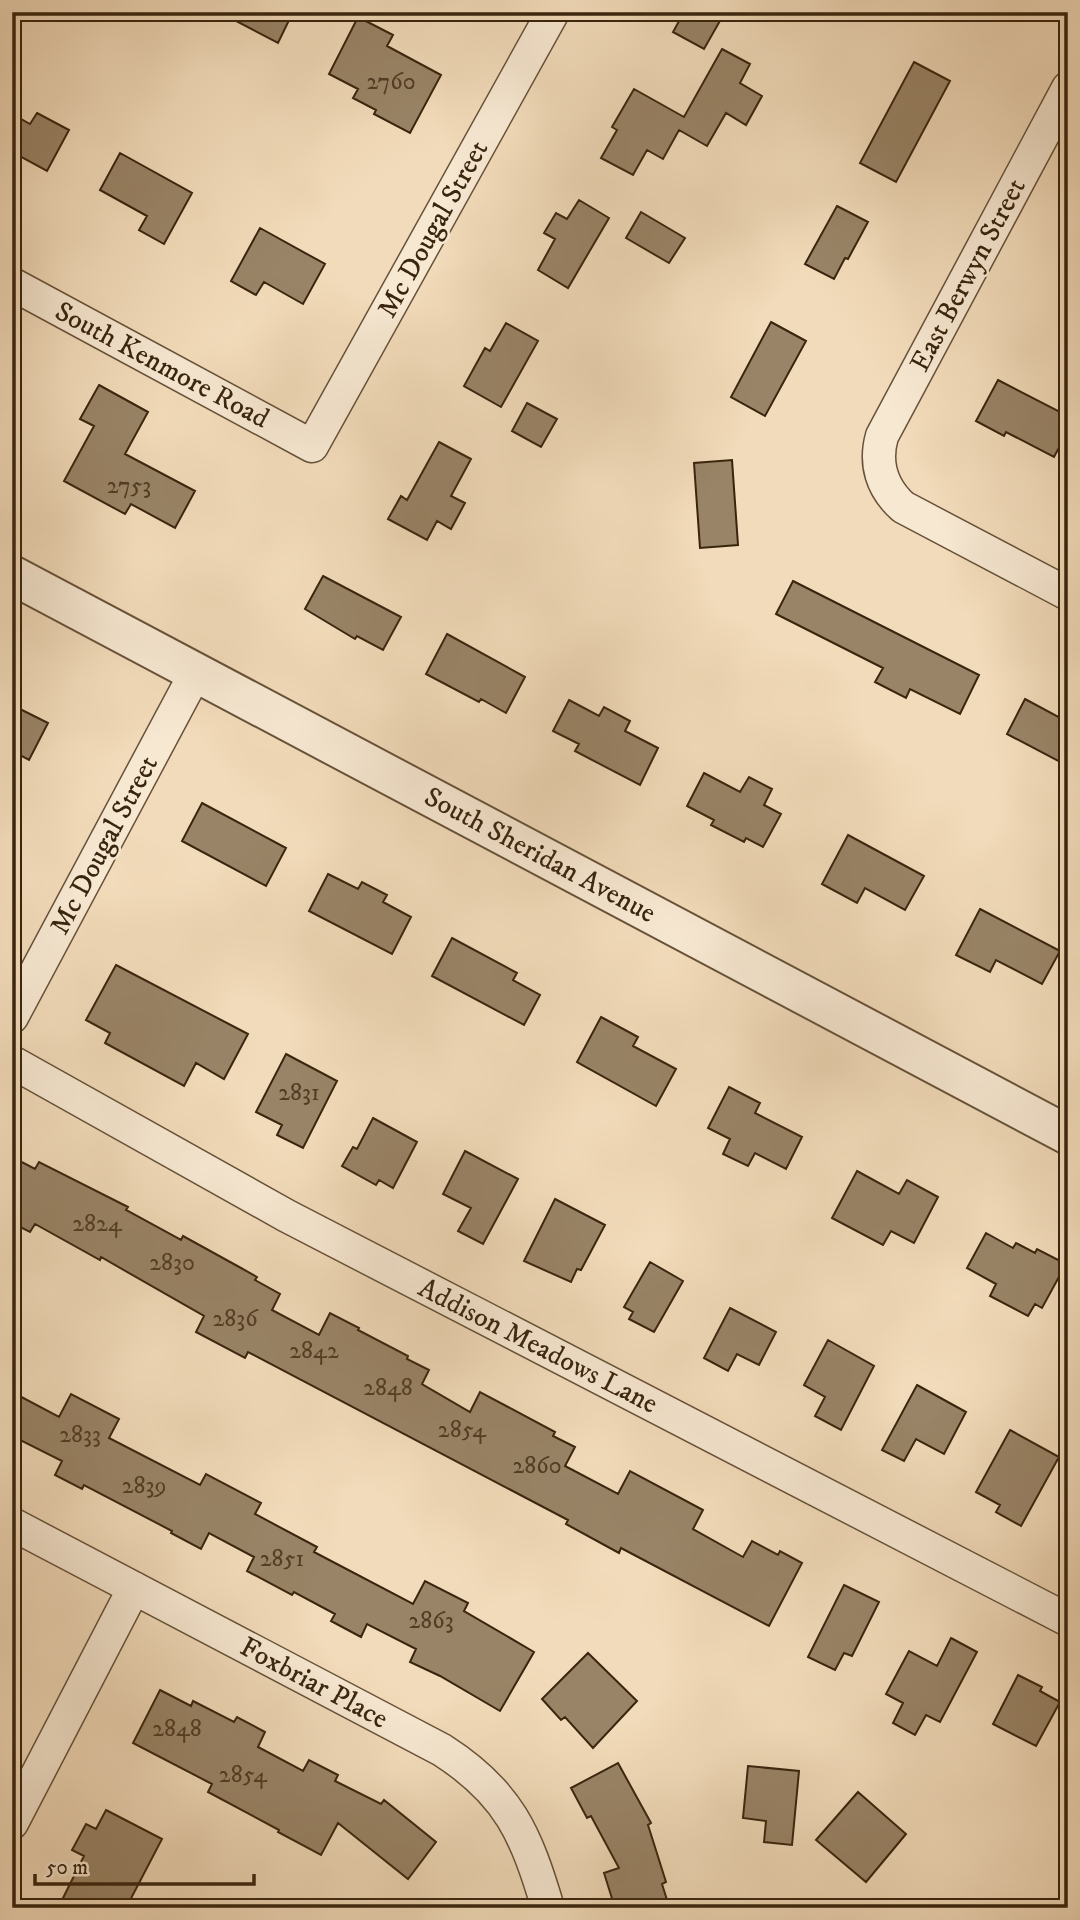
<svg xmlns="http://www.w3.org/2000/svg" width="1080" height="1920" font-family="'IM FELL DW Pica',serif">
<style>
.building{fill:#998467;stroke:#39250e;stroke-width:2}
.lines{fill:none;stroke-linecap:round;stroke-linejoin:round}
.minor-casing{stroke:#675239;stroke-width:35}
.tertiary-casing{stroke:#675239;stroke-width:42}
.minor{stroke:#f7e8d2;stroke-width:32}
.tertiary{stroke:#f7e8d2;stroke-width:38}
.labels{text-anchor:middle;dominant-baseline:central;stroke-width:5;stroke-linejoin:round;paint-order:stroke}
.number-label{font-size:24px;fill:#513d24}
.street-label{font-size:28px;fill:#39250e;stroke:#f7e8d2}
</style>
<rect width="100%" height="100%" fill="#f2dbba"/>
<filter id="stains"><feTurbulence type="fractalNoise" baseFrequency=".00286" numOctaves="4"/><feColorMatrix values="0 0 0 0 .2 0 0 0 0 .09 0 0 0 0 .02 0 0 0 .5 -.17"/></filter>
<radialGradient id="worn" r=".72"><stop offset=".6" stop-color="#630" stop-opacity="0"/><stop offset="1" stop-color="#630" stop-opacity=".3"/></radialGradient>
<path class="building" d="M 219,12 L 293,12 L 278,43 Z
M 684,12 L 725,12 L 704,49 L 673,32 Z
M 358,17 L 393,35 L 387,46 L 441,75 L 410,133 L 374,114 L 376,110 L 353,98 L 358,89 L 329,74 Z
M 722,49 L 750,64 L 740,83 L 762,96 L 746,125 L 726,113 L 707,146 L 679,130 L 663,159 L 647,150 L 633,175 L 601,158 L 617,130 L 612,127 L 634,89 L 684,117 Z
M 914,62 L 950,81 L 896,182 L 860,163 Z
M 37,113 L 69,130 L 47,171 L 12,152 L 12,114 L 30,124 Z
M 120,153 L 192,193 L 164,244 L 139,230 L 147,216 L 100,190 Z
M 579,200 L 609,218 L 568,288 L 538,270 L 555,239 L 544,233 L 556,213 L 567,219 Z
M 837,206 L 868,222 L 848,259 L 845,258 L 834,279 L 805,264 Z
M 641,212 L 685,238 L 669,263 L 626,238 Z
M 260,228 L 325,264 L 303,304 L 264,282 L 256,295 L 231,281 Z
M 771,322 L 806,341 L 765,416 L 731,397 Z
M 506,323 L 538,341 L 501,407 L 464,386 L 485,348 L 490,351 Z
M 998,380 L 1068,416 L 1068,431 L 1054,457 L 1006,432 L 1004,436 L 976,421 Z
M 99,385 L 148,412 L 125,454 L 195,491 L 175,528 L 131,504 L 125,514 L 64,481 L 94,426 L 80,419 Z
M 527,403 L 557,419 L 541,447 L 512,431 Z
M 439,442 L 471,459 L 451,496 L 465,503 L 451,529 L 437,521 L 427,540 L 388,519 L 401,496 L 407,500 Z
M 732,460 L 738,545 L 700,548 L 694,463 Z
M 323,576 L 401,617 L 383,650 L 357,636 L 355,639 L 305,609 Z
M 793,581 L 979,675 L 960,714 L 910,689 L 906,698 L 875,682 L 883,668 L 776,614 Z
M 447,634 L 525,677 L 506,713 L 481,699 L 479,702 L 426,674 Z
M 1025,699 L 1068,722 L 1068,766 L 1007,734 Z
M 569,700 L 599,716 L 604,707 L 630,721 L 625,731 L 658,748 L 640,785 L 575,751 L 579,744 L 553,731 Z
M 12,705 L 48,723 L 29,760 L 12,751 Z
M 704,773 L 740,792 L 749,777 L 772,789 L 764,805 L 781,814 L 763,847 L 746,838 L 744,842 L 711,825 L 714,820 L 687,806 Z
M 202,803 L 286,848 L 266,886 L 182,841 Z
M 848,835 L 924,876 L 905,910 L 865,888 L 857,903 L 822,884 Z
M 328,874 L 358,889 L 362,882 L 387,895 L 383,902 L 411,917 L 392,954 L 309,911 Z
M 980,909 L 1060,951 L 1042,984 L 996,960 L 990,972 L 956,955 Z
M 452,938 L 517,973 L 513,980 L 540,995 L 524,1025 L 432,976 Z
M 116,965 L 248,1034 L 224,1079 L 196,1063 L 184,1086 L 105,1043 L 110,1033 L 86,1020 Z
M 601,1017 L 638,1037 L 633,1046 L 676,1069 L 656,1106 L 577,1062 Z
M 286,1054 L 337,1081 L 303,1148 L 277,1135 L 282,1125 L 256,1112 Z
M 729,1087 L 760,1103 L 755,1113 L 802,1137 L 786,1169 L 755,1153 L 748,1166 L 723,1154 L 730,1139 L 708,1128 Z
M 373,1118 L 417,1142 L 393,1188 L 379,1180 L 376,1185 L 342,1166 L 353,1147 L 357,1149 Z
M 465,1151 L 518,1179 L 483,1244 L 458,1231 L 471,1208 L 443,1194 Z
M 12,1157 L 35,1169 L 39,1162 L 128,1207 L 126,1210 L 181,1240 L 183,1236 L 241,1268 L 257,1277 L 255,1280 L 280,1294 L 272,1310 L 319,1335 L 330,1313 L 359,1328 L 358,1330 L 408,1356 L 407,1359 L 429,1370 L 422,1384 L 470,1412 L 480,1392 L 555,1432 L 553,1436 L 575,1447 L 565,1466 L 618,1494 L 630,1471 L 703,1510 L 693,1529 L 743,1557 L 752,1541 L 778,1555 L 780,1551 L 802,1563 L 769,1626 L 621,1548 L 619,1553 L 566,1524 L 568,1520 L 248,1352 L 245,1358 L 196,1332 L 204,1316 L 101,1257 L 100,1260 L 35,1224 L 30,1232 L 12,1223 Z
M 857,1171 L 899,1194 L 907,1180 L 938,1197 L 914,1243 L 891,1231 L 883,1245 L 832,1218 Z
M 555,1199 L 605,1225 L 581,1270 L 577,1269 L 571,1282 L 524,1261 Z
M 986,1233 L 1013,1248 L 1016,1243 L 1035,1253 L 1037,1249 L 1066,1264 L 1042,1308 L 1035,1304 L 1028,1316 L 990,1296 L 996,1284 L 967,1268 Z
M 650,1262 L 683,1281 L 654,1332 L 629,1319 L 633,1312 L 624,1307 Z
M 730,1308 L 776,1332 L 759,1365 L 737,1354 L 728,1371 L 704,1358 Z
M 828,1340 L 874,1366 L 841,1430 L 815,1416 L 825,1397 L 804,1385 Z
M 917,1385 L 966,1412 L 944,1454 L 916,1439 L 904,1461 L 882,1450 Z
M 12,1392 L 59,1417 L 71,1394 L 119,1419 L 109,1438 L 200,1485 L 206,1474 L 261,1503 L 255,1514 L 317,1547 L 314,1552 L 413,1604 L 425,1581 L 468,1603 L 464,1611 L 534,1652 L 500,1711 L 440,1676 L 410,1662 L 416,1649 L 367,1624 L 361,1637 L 331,1621 L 335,1614 L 294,1592 L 292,1595 L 247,1571 L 254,1557 L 209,1533 L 201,1549 L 171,1533 L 172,1531 L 84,1485 L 82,1489 L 55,1475 L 62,1461 L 12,1436 Z
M 1010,1430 L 1059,1457 L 1021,1526 L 996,1512 L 1000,1505 L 976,1492 Z
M 844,1585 L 879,1602 L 852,1656 L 844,1653 L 835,1670 L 808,1657 Z
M 951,1638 L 977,1652 L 940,1722 L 926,1715 L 915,1735 L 893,1723 L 903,1703 L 886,1694 L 909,1651 L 937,1666 Z
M 588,1653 L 637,1701 L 593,1748 L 565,1717 L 561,1720 L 542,1699 Z
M 1018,1675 L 1042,1687 L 1040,1691 L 1060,1702 L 1036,1746 L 993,1724 Z
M 160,1690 L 191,1706 L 193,1701 L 234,1722 L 237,1717 L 265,1732 L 258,1747 L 303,1771 L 309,1760 L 338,1775 L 335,1781 L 381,1804 L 384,1800 L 436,1842 L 408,1879 L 338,1823 L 321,1855 L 278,1832 L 279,1830 L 208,1792 L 212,1784 L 133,1743 Z
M 618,1763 L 651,1823 L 648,1825 L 666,1882 L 662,1884 L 668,1903 L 653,1908 L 615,1908 L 604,1873 L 619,1868 L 591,1816 L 587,1818 L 571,1788 Z
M 748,1766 L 799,1771 L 792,1845 L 764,1842 L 766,1821 L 743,1818 Z
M 858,1792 L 906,1834 L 866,1882 L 816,1840 Z
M 106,1810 L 162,1839 L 126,1908 L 58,1908 L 84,1856 L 72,1850 L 86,1824 L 96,1829 Z"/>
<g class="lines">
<defs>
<path id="minor" d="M 1068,88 L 882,436 C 874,464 882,488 903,507 L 1068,594
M 12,284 L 312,446 L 553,12
M 12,1017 L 196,672
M 12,1062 L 287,1216 L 1068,1620
M 12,1524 L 442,1750 C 509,1793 526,1834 548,1908
M 12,1823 L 134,1588"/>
<path id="tertiary" d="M 12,575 L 1068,1135"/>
</defs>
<use href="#minor" class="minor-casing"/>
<use href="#tertiary" class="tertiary-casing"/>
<use href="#minor" class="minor"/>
<use href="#tertiary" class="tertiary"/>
</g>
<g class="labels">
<g class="number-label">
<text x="391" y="82">2760</text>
<text x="129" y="486">2753</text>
<text x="299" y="1093">2831</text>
<text x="97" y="1224">2824</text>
<text x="172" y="1263">2830</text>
<text x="235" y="1319">2836</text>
<text x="314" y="1351">2842</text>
<text x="388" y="1388">2848</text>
<text x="462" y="1430">2854</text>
<text x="80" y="1435">2833</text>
<text x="537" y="1466">2860</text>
<text x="144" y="1486">2839</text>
<text x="282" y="1559">2851</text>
<text x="431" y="1621">2863</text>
<text x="177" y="1729">2848</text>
<text x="243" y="1775">2854</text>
</g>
<g class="street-label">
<text transform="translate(433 229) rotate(-61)">Mc Dougal Street</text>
<text transform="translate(968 275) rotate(-62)">East Berwyn Street</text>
<text transform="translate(162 365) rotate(28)">South Kenmore Road</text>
<text transform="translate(104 845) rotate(-62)">Mc Dougal Street</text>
<text transform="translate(540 855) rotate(28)">South Sheridan Avenue</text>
<text transform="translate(538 1346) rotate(27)">Addison Meadows Lane</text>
<text transform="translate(314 1683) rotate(28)">Foxbriar Place</text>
</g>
</g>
<rect width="1080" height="1920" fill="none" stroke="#f2dbba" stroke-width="42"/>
<rect x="14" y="14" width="1052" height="1892" fill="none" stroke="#39250e" stroke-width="3.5"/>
<rect x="21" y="21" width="1038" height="1878" fill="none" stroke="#39250e" stroke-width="2"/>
<path d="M35 1874v10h219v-10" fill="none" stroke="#39250e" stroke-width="3.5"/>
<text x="46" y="1874" font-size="21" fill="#39250e" stroke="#f7e8d2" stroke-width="5" paint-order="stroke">50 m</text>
<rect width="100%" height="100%" filter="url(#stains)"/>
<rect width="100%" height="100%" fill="url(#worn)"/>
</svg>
